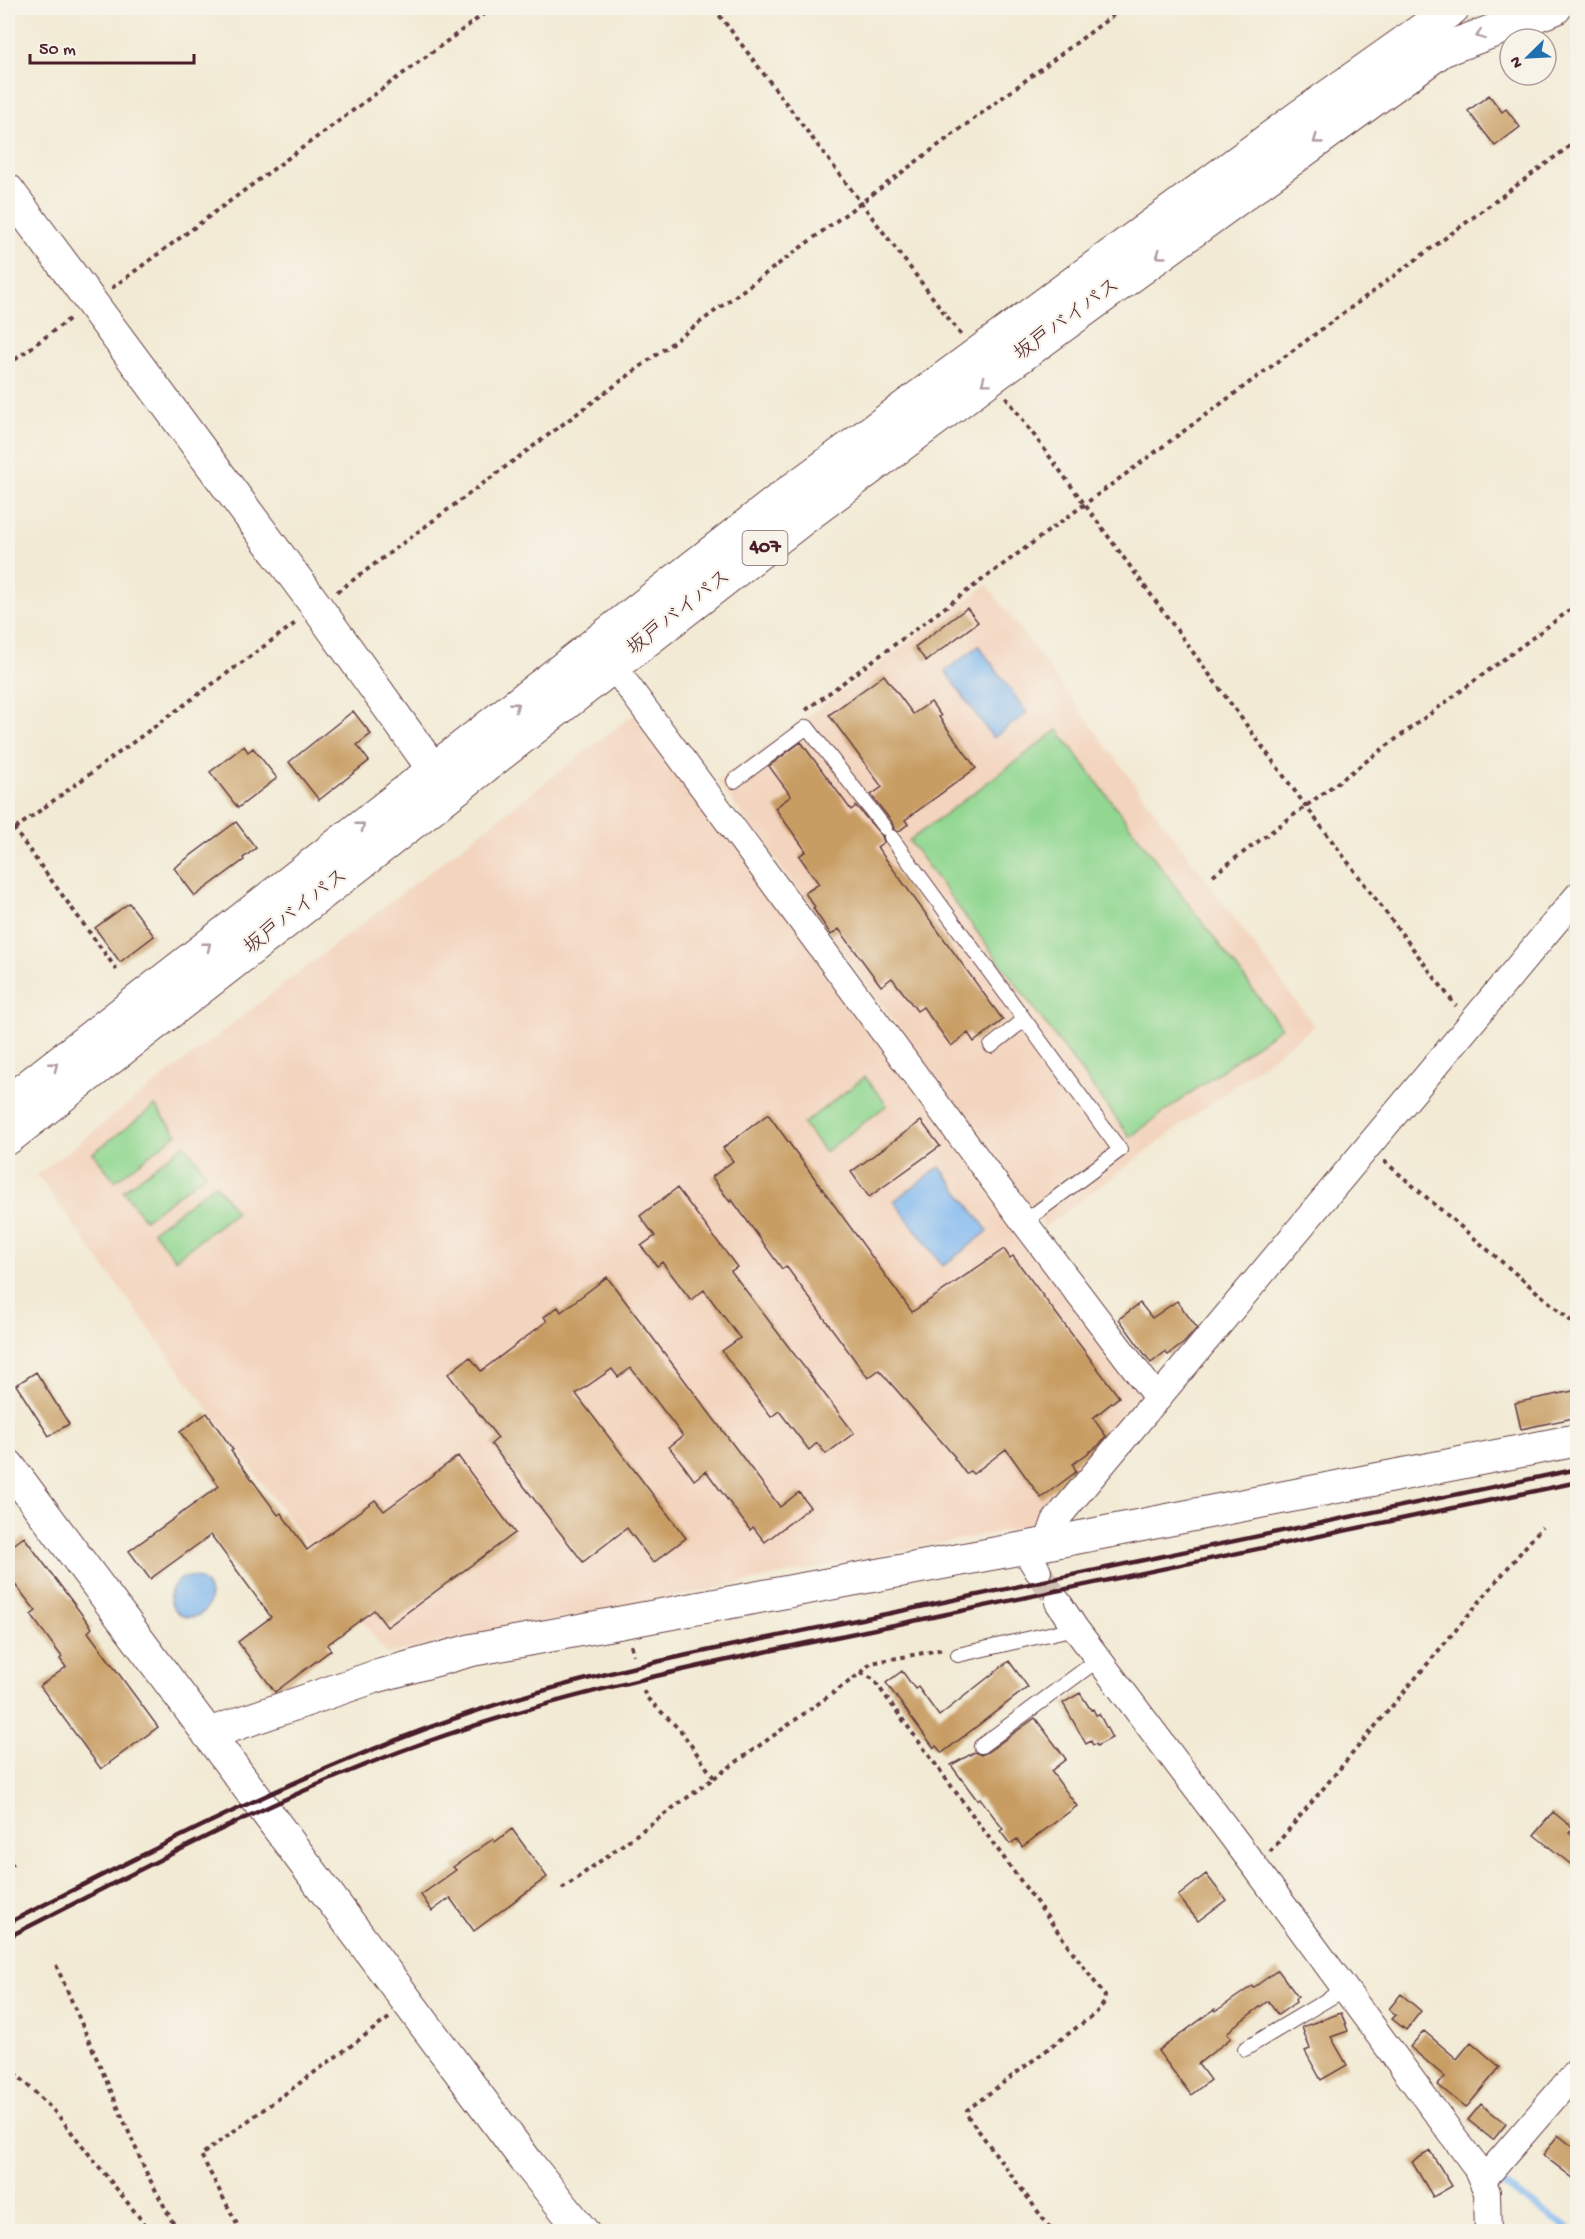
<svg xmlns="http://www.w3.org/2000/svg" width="1585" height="2239" font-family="'Gochi Hand','Klee One',sans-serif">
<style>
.built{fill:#f3d4be}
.green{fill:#91d791;stroke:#6e7b5e;stroke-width:1.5}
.water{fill:#7fb8f0;stroke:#646c8e;stroke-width:1.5}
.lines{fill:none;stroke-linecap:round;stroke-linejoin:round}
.stream{stroke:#7fb8f0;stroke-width:7}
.building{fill:#c89d64}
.minor-tunnel{stroke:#d0c1b2;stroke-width:26;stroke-dasharray:26 13;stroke-linecap:butt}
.service-casing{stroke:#633d44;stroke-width:16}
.minor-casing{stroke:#633d44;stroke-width:28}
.tertiary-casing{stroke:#633d44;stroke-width:34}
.trunk-casing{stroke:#633d44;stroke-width:35}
.path{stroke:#633d44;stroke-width:4;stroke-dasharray:4.5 4.5;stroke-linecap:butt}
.service{stroke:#fff;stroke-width:14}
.minor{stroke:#fff;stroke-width:26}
.tertiary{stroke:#fff;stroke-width:32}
.trunk{stroke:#fff;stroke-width:33}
.rail{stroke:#4a1f2b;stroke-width:4.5}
.oneway{stroke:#ae9aa0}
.labels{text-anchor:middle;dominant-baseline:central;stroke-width:4.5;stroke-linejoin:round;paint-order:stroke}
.shield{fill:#f7f3e8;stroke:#7e5f64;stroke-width:1.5}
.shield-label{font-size:20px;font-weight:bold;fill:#4a1f2b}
.street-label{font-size:21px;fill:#4a1f2b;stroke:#f7f3e8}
</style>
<rect width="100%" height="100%" fill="#f7f3e8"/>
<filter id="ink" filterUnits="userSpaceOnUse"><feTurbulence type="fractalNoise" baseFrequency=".0167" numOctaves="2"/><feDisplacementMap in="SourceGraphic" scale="12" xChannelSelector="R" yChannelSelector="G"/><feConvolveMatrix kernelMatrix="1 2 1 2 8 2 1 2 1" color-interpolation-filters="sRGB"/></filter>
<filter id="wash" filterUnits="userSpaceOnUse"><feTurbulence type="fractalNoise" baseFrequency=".008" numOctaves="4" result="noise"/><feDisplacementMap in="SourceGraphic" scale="24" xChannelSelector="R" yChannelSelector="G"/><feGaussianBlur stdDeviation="1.35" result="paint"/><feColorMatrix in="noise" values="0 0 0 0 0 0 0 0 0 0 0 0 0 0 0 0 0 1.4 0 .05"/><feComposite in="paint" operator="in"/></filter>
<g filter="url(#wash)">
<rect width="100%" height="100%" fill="#f2ead4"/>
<path class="built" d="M 987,585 L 1314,1026 L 1045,1227 L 718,782 Z
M 643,707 L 1145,1397 L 1038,1524 L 387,1654 L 37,1175 Z"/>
<path class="green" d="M 1058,730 L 1281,1027 L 1130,1137 L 909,841 Z
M 865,1077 L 887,1105 L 825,1152 L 803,1124 Z
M 155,1106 L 177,1134 L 115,1181 L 93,1153 Z
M 185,1144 L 206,1173 L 145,1220 L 123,1191 Z
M 215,1184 L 236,1212 L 175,1259 L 153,1231 Z"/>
<path class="water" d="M 979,646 L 1027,713 L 993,738 L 945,671 Z
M 940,1167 L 988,1231 L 943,1266 L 894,1201 Z
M170 1597a20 20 0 1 1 40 0a20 20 0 1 1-40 0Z"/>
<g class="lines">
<path class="stream" d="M 1495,2175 L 1502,2184 L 1573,2232"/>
</g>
<g id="blocks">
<path class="building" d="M 1489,95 L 1502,112 L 1506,109 L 1520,127 L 1495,146 L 1468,111 Z
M 967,608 L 978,622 L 926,661 L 915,647 Z
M 884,675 L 913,714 L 931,702 L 941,716 L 939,717 L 976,768 L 905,820 L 908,824 L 898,832 L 894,829 L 892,822 L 871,795 L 882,787 L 829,715 Z
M 353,711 L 371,734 L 357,745 L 369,761 L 319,800 L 289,762 Z
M 801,742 L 851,810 L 856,806 L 882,836 L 884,842 L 877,847 L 1003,1020 L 974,1042 L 968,1033 L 951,1046 L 923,1007 L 917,1011 L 892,978 L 881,986 L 839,929 L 831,935 L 813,908 L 815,907 L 805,893 L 819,884 L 799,856 L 806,851 L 775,808 L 791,796 L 769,766 Z
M 244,746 L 248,752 L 253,748 L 277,778 L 238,808 L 210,772 Z
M 236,822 L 256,848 L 243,858 L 244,860 L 195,896 L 174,868 Z
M 129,903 L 154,936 L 120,962 L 95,928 Z
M 768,1114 L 912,1312 L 1004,1249 L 1010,1258 L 1013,1256 L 1119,1397 L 1093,1418 L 1106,1436 L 1099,1445 L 1073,1464 L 1076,1472 L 1041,1498 L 1006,1449 L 973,1474 L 970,1471 L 966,1474 L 954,1458 L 955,1457 L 879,1370 L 868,1378 L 786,1266 L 782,1269 L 732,1200 L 730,1202 L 712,1177 L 733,1161 L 723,1148 Z
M 921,1121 L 940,1146 L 869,1197 L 851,1172 Z
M 677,1188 L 737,1267 L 731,1271 L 854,1433 L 826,1454 L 817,1443 L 809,1450 L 779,1411 L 771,1417 L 746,1384 L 722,1351 L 740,1338 L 704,1290 L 691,1300 L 662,1262 L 657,1266 L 641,1246 L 655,1236 L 640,1216 Z
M 607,1277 L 780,1507 L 799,1492 L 810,1507 L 765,1542 L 753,1527 L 750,1530 L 706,1471 L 694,1480 L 684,1466 L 669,1447 L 683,1436 L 631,1368 L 618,1377 L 612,1369 L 576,1394 L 686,1538 L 653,1563 L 627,1528 L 583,1562 L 491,1444 L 498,1438 L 448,1374 L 470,1357 L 481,1371 L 547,1321 L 544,1317 L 558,1307 L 561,1312 Z
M 1177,1301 L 1197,1328 L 1184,1343 L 1168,1355 L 1165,1352 L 1151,1363 L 1119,1319 L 1140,1303 L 1152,1318 Z
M 36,1372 L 69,1424 L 49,1436 L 16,1385 Z
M 1578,1390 L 1578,1417 L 1521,1429 L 1515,1403 Z
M 207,1413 L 233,1450 L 231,1451 L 278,1515 L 281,1513 L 307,1550 L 375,1500 L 384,1511 L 458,1456 L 515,1533 L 387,1627 L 374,1610 L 327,1645 L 331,1650 L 275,1692 L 238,1642 L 271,1617 L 211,1535 L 150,1579 L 129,1551 L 219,1486 L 180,1432 Z
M 24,1537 L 92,1628 L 88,1632 L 158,1727 L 101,1769 L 40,1686 L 66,1667 L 60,1659 L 62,1657 L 31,1615 L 36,1611 L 8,1576 L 8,1549 Z
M 1009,1661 L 1028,1687 L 942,1753 L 936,1746 L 934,1748 L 886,1683 L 902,1671 L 915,1689 L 918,1687 L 939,1716 Z
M 1080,1693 L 1091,1710 L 1093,1709 L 1096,1715 L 1099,1714 L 1112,1738 L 1097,1746 L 1096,1744 L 1093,1745 L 1091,1741 L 1086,1744 L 1063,1703 Z
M 1035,1718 L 1066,1759 L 1051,1771 L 1077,1806 L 1022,1847 L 1017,1839 L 1010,1844 L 1000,1831 L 1003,1829 L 980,1798 L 977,1800 L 951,1765 L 975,1752 L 981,1755 L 986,1753 Z
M 1553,1812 L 1573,1828 L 1569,1833 L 1578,1840 L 1578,1870 L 1534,1835 Z
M 512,1829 L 547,1877 L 474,1931 L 450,1898 L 432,1911 L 421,1895 L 456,1870 L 453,1867 L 493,1839 L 495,1842 Z
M 1206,1874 L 1226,1900 L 1198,1921 L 1178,1896 Z
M 1278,1970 L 1298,1997 L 1295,1999 L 1296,2002 L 1278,2015 L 1268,2001 L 1233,2027 L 1227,2034 L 1231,2038 L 1198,2064 L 1210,2080 L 1191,2095 L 1158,2051 L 1215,2009 L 1216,2011 L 1252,1986 L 1253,1988 Z
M 1401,1994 L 1421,2011 L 1406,2030 L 1392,2019 L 1396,2015 L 1389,2009 Z
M 1341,2013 L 1348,2031 L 1331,2037 L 1347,2065 L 1321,2080 L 1305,2051 L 1310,2049 L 1302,2027 Z
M 1424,2031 L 1457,2059 L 1471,2042 L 1500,2067 L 1466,2108 L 1438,2085 L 1445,2077 L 1410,2047 Z
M 1481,2104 L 1506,2124 L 1493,2140 L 1468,2120 Z
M 1558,2135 L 1578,2151 L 1578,2182 L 1543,2155 Z
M 1430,2151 L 1452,2186 L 1433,2197 L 1412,2162 Z"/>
</g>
</g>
<g filter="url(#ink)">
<use href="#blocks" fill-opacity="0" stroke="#633d44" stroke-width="1.5"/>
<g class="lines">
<path class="minor-tunnel" d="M 1038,1571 L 1058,1602"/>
<defs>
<path id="service" d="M 734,781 L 807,727 L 885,828
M 891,837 L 1120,1150 L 1024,1222
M 991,1046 L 1024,1020
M 958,1655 L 1075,1628
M 981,1746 L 1099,1659
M 1245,2049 L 1345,1989"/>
<path id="minor" d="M 613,666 L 1024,1222 L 1158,1399
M 1047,1544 L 1055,1521 L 1578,895
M 1024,1548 L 1038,1571
M 1058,1602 L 1075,1628 L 1256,1868 L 1476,2167 L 1487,2192 L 1488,2232
M 1483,2180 L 1578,2070"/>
<path id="tertiary" d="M 8,190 L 317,607 L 433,769
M 8,1465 L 527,2162 L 583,2232
M 208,1734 L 374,1677 L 472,1650 L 1024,1548 L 1578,1440"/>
<path id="trunk" d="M 8,1102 L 784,496 L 1299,117 L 1453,8
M 8,1138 L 801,520 L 992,377 L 1442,50 L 1555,8"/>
</defs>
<use href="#service" class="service-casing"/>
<use href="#minor" class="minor-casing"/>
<use href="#tertiary" class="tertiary-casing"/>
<use href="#trunk" class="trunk-casing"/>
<path class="path" d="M 714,8 L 961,335
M 112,288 L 492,8
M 8,365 L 72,317
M 1006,397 L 1305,805 L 1456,1006
M 337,592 L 1123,8
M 806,710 L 1578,140
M 8,821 L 117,970
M 8,834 L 297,622
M 1213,875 L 1578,604
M 1384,1161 L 1578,1327
M 631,1645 L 633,1655
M 861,1673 L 871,1663 L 944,1649
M 714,1778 L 861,1673 L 873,1679 L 1105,1996 L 1104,2003 L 1096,2013 L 967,2110 L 967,2115 L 1053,2232
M 1270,1852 L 1542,1527
M 8,1855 L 13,1866
M 562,1889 L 714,1778 L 681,1731 L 647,1698 L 642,1688
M 56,1965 L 147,2174 L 178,2232
M 8,2066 L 57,2114 L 151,2232
M 241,2232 L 201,2155 L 389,2018"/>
<use href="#service" class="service"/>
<use href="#minor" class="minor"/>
<use href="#tertiary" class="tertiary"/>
<use href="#trunk" class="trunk"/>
<path class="rail" d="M 8,1923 C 160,1846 311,1767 473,1712 C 616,1665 767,1639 915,1608 C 1136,1562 1357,1516 1578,1469
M 8,1937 C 145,1868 281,1793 426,1742 C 587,1685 756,1654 923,1619 C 1141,1573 1359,1528 1578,1482"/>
</g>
<defs><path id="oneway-chevron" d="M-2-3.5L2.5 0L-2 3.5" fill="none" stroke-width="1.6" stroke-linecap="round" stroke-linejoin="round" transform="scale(1.5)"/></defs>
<g class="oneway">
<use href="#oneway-chevron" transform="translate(1480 35) rotate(159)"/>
<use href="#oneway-chevron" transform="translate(1317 140) rotate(144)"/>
<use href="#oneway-chevron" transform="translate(1160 255) rotate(144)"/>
<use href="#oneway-chevron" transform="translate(985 382) rotate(143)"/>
<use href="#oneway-chevron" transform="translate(515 706) rotate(-38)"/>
<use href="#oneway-chevron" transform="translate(361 826) rotate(-38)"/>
<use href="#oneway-chevron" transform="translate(207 946) rotate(-38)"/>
<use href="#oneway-chevron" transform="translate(54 1066) rotate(-38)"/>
</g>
</g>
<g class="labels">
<rect class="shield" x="742.5" y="531" width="45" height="34" rx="4.5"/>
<g class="shield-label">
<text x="765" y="548">407</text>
</g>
<g class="street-label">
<text transform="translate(1068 321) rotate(-36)">坂戸バイパス</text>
<text transform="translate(680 614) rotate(-38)">坂戸バイパス</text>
<text transform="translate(297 913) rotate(-38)">坂戸バイパス</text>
</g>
</g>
<rect width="1585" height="2239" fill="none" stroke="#f7f3e8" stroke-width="30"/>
<g transform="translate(1528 57) rotate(246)"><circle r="28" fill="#f7f3e8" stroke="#b29e9c" stroke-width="1.5"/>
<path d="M0-4.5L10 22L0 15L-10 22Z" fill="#1f6fb2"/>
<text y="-9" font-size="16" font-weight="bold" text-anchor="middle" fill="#4a1f2b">N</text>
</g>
<path d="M30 54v9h164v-9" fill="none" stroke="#4a1f2b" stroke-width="3"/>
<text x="39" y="54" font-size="18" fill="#4a1f2b" stroke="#f7f3e8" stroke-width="4.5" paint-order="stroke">50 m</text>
</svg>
